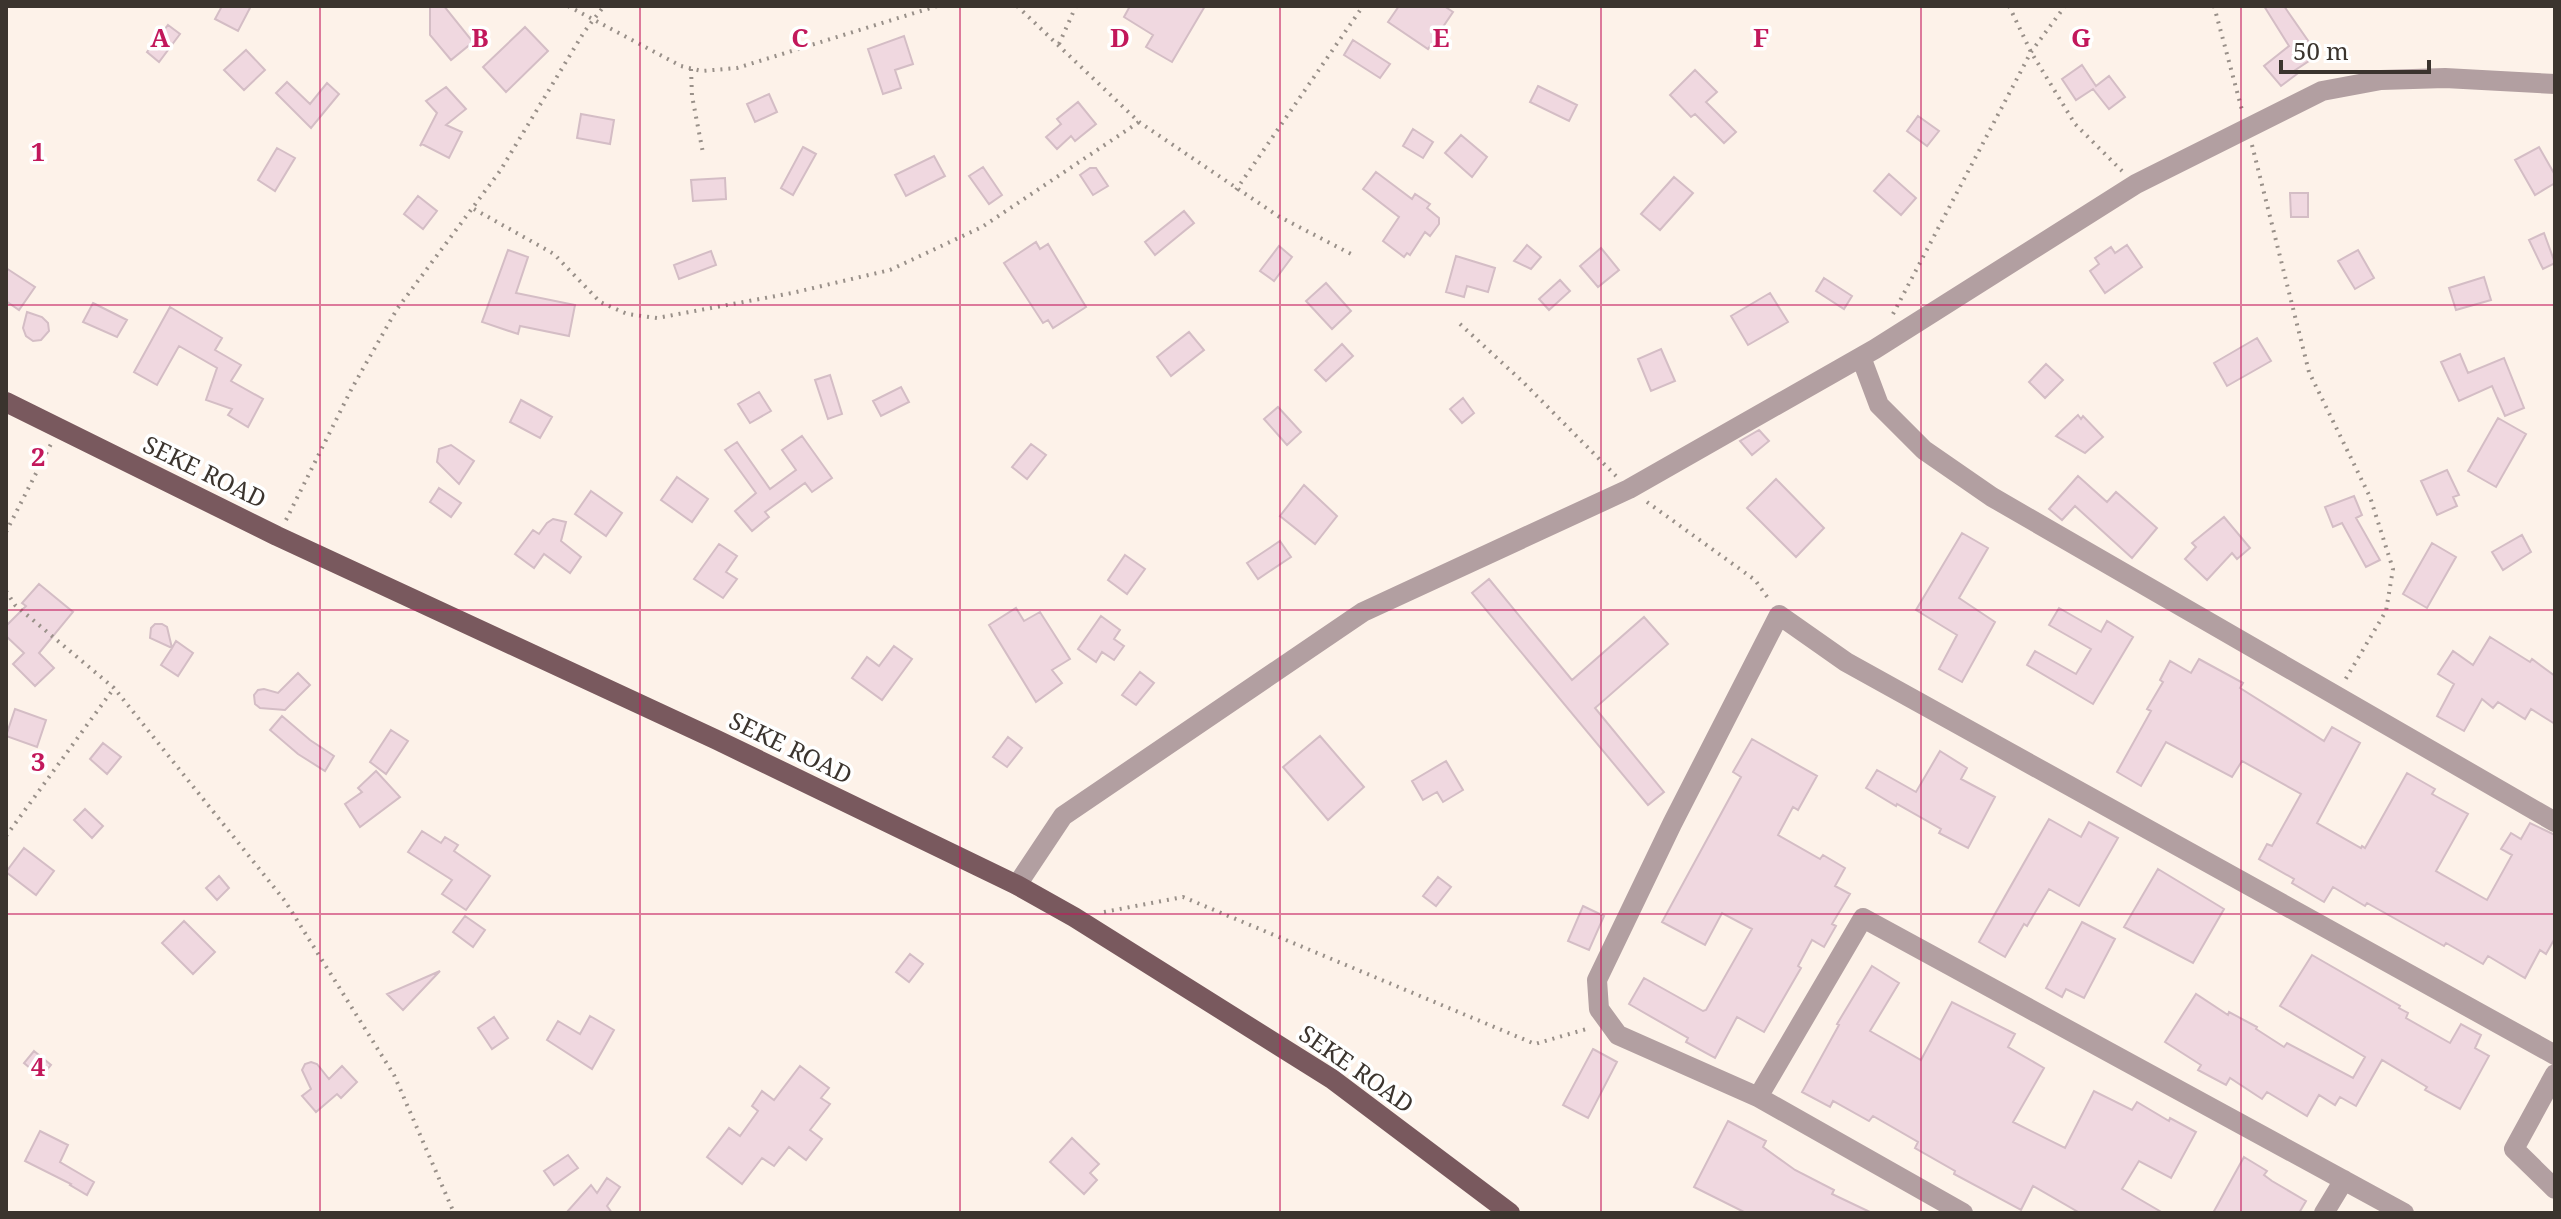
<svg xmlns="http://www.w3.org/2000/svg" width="2561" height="1219" font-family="'Noto Serif',serif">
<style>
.building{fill:#f0d8e0;stroke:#d4bdc5;stroke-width:2}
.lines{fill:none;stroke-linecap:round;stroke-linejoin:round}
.path{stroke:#999089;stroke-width:4;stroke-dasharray:2 6;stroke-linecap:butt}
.minor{stroke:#b29fa1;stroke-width:20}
.primary{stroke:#79595e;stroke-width:20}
.grid{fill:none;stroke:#c2185b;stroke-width:2;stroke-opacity:0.55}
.labels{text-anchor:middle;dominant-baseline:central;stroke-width:7;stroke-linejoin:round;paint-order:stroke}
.street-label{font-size:24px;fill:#3b342e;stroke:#fff}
.grid-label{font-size:26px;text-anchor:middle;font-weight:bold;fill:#c2185b;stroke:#fff;stroke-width:7;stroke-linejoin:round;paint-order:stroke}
</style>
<rect width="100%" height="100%" fill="#fdf2e9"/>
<path class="building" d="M 222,6 L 251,6 L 238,31 L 215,19 Z
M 430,6 L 444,6 L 473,42 L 451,60 L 430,35 Z
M 1130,6 L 1205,6 L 1172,62 L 1146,47 L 1153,35 L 1124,17 Z
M 1399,6 L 1444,6 L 1453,12 L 1428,49 L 1388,22 Z
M 2264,6 L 2284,6 L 2318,55 L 2294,71 L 2297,74 L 2281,86 L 2264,66 L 2289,46 Z
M 168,25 L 180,34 L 159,62 L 147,52 Z
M 525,27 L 548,51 L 506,92 L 483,67 Z
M 904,36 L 913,64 L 895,70 L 901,88 L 883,94 L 868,49 Z
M 1353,40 L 1390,64 L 1380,78 L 1344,55 Z
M 246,50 L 265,70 L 244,90 L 224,70 Z
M 2082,65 L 2096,86 L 2109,76 L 2125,97 L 2109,109 L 2093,89 L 2076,100 L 2062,79 Z
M 1695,70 L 1717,92 L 1706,102 L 1736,132 L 1724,143 L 1695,114 L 1691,117 L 1670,95 Z
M 287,82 L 310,104 L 327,83 L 339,94 L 311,128 L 276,93 Z
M 1538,86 L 1577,105 L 1569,121 L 1530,102 Z
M 446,87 L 466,109 L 446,125 L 462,132 L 449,158 L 422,144 L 420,146 L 437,113 L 426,101 Z
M 769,94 L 777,112 L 755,122 L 747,104 Z
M 1078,102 L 1096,124 L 1075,141 L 1071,136 L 1057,149 L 1046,137 L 1061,124 L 1057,119 Z
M 581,114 L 614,120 L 610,144 L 577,138 Z
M 1918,116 L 1939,131 L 1927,146 L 1907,131 Z
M 1413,129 L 1433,142 L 1423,158 L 1403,146 Z
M 1461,135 L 1487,157 L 1472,177 L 1445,153 Z
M 803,147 L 816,154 L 793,195 L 781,188 Z
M 2539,147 L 2555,175 L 2555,183 L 2535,195 L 2515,160 Z
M 277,148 L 295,158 L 275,191 L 258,180 Z
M 934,156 L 945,176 L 906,196 L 895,175 Z
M 983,167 L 1002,195 L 989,204 L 969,176 Z
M 1090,168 L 1096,168 L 1108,186 L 1093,195 L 1080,175 Z
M 1376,172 L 1412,199 L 1415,194 L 1430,204 L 1427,208 L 1439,218 L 1439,224 L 1430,236 L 1425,232 L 1410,255 L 1407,253 L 1404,257 L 1383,241 L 1399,217 L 1363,189 Z
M 1889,174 L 1916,198 L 1901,215 L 1874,191 Z
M 1674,177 L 1693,193 L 1660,230 L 1641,214 Z
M 725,178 L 726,199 L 693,201 L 691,180 Z
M 2290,193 L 2308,193 L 2308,217 L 2291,217 Z
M 418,196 L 437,211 L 423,229 L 404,214 Z
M 1184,211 L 1194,223 L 1155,255 L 1145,242 Z
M 2544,233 L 2555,263 L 2543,269 L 2529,240 Z
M 1036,242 L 1040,249 L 1048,244 L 1086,307 L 1053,328 L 1048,320 L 1043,323 L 1004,263 Z
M 1527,245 L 1541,257 L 1531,269 L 1514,261 Z
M 2127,245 L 2142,267 L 2105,293 L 2090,271 L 2099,264 L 2095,258 L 2111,247 L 2115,253 Z
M 1279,246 L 1292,257 L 1274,281 L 1260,271 Z
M 1601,248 L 1619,270 L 1598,287 L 1580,266 Z
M 508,250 L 528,257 L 516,293 L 575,305 L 569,336 L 520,326 L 518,334 L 482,322 Z
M 2358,250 L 2374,278 L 2355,289 L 2338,261 Z
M 711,251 L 716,265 L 679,279 L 674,265 Z
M 1456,256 L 1495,268 L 1488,292 L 1467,286 L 1464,297 L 1446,292 Z
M 6,268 L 35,287 L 19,310 L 6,301 Z
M 2484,277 L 2491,300 L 2456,310 L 2449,288 Z
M 1824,278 L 1852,296 L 1844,309 L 1816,291 Z
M 1560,280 L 1570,291 L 1549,310 L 1539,299 Z
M 1326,283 L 1351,311 L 1332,329 L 1306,301 Z
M 1770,293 L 1788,322 L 1748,345 L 1731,316 Z
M 93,303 L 127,320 L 117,337 L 83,322 Z
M 170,307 L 222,338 L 215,350 L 241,365 L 231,381 L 263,399 L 248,427 L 228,415 L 232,409 L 206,400 L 217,368 L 179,346 L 157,385 L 134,372 Z
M 27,312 L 42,317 L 48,323 L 49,331 L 41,340 L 33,341 L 26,336 L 23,328 Z
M 1189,332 L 1204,350 L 1171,376 L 1157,357 Z
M 2257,338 L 2271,361 L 2227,386 L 2214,363 Z
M 1342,344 L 1353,356 L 1326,381 L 1315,370 Z
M 1661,349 L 1675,381 L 1651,391 L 1638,359 Z
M 2460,354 L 2468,373 L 2504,358 L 2524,408 L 2505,416 L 2492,386 L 2459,401 L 2441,362 Z
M 2046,364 L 2063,380 L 2045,398 L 2029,382 Z
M 830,375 L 842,414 L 828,419 L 815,380 Z
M 901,387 L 909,402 L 881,416 L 873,401 Z
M 759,392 L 771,411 L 750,423 L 738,404 Z
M 1463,398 L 1474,413 L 1462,423 L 1450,409 Z
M 521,400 L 552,417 L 540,438 L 510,422 Z
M 1278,407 L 1301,432 L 1287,445 L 1264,419 Z
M 2078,415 L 2081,419 L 2083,416 L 2103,437 L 2085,453 L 2056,436 Z
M 2498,418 L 2526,434 L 2496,487 L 2468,471 Z
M 1759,430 L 1769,441 L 1752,455 L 1740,441 Z
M 802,436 L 832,478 L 812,492 L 805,483 L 765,512 L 769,517 L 752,531 L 735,511 L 756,493 L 725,450 L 737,442 L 770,489 L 796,470 L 782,450 Z
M 1031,444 L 1046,455 L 1027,479 L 1012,467 Z
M 451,445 L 474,461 L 459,484 L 437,462 L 439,449 Z
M 2447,470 L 2459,495 L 2453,497 L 2457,506 L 2437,515 L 2421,481 Z
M 2078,476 L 2107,502 L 2116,492 L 2157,528 L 2132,558 L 2075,506 L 2062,520 L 2049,509 Z
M 677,477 L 708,499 L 692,522 L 661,500 Z
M 1776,479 L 1824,528 L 1796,557 L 1747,508 Z
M 1304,485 L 1337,516 L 1315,544 L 1280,516 Z
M 439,488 L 461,503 L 451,517 L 430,502 Z
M 591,491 L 622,513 L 606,536 L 575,514 Z
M 2354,496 L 2362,515 L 2356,518 L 2380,560 L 2366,567 L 2342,523 L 2333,527 L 2325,507 Z
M 2224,517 L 2250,548 L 2237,559 L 2232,553 L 2207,580 L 2185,559 L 2196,547 L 2192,543 Z
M 553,519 L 566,522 L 561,541 L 581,557 L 570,573 L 544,554 L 534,568 L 515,554 L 533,530 L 539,534 L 547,523 Z
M 1962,533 L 1988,548 L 1959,598 L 1995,622 L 1962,682 L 1939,669 L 1957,635 L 1916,610 Z
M 2522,535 L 2531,552 L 2503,570 L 2492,552 Z
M 1280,541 L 1291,557 L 1258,579 L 1247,563 Z
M 2432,543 L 2456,557 L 2427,608 L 2403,594 Z
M 719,544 L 737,556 L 726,572 L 737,579 L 723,598 L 694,579 Z
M 1125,555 L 1145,569 L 1127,594 L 1108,580 Z
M 1489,579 L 1572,680 L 1644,617 L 1668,644 L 1595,708 L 1664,792 L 1648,805 L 1472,593 Z
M 39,584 L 73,612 L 39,653 L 54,668 L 35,686 L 13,664 L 24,653 L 6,636 L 6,626 L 26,606 L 22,603 Z
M 1016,608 L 1024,621 L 1040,612 L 1070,659 L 1052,670 L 1062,683 L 1036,702 L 989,625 Z
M 2059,608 L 2101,632 L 2107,621 L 2133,637 L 2093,704 L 2027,665 L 2035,651 L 2076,674 L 2091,649 L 2049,625 Z
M 1101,616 L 1120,630 L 1114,639 L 1124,646 L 1114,660 L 1102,652 L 1096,662 L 1078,649 Z
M 155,624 L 162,624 L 167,627 L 172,648 L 176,641 L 193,653 L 178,676 L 161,665 L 172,648 L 150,638 L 151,628 Z
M 2490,637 L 2530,662 L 2532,659 L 2555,676 L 2555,724 L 2531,709 L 2525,719 L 2498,702 L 2493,708 L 2482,699 L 2464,731 L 2437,716 L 2454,684 L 2438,674 L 2453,651 L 2473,665 Z
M 894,646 L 912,659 L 882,700 L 852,678 L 867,657 L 879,666 Z
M 2199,659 L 2243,683 L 2240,688 L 2324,741 L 2332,727 L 2360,743 L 2317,823 L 2361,848 L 2362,846 L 2365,848 L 2407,773 L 2435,789 L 2432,794 L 2468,814 L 2436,871 L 2487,900 L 2512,855 L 2501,849 L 2511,833 L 2521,839 L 2530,823 L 2555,835 L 2555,938 L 2546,954 L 2540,950 L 2525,978 L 2488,956 L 2483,964 L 2446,943 L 2444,946 L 2367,903 L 2365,906 L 2333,887 L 2324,902 L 2292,883 L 2294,879 L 2259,859 L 2267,844 L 2272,846 L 2301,794 L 2242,761 L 2232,777 L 2166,742 L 2141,786 L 2117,772 L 2151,711 L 2147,709 L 2163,682 L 2160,680 L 2170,661 L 2191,673 Z
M 1140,672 L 1154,683 L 1136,705 L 1122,695 Z
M 298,673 L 310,685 L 285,710 L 260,708 L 255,704 L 254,695 L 258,690 L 264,689 L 278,693 Z
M 15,709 L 46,720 L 37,747 L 6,736 Z
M 282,716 L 310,740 L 334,756 L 325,771 L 298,754 L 270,730 Z
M 391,730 L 408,741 L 386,774 L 370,762 Z
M 1320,736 L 1364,787 L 1328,820 L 1283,767 Z
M 1008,737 L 1022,748 L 1007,767 L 993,757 Z
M 1752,739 L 1817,776 L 1798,810 L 1793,807 L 1778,835 L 1820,859 L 1823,855 L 1845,868 L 1835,886 L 1850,894 L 1832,924 L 1836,926 L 1824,947 L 1812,940 L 1798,966 L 1801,968 L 1764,1032 L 1737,1017 L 1715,1058 L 1686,1042 L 1688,1038 L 1629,1004 L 1644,978 L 1703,1011 L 1706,1010 L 1752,929 L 1722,913 L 1705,945 L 1662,922 L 1741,777 L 1733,772 Z
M 103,743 L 121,757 L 107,774 L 90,759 Z
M 1940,751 L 1967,768 L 1961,779 L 1995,797 L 1968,848 L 1939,833 L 1941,829 L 1897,804 L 1896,806 L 1866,788 L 1877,770 L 1916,792 Z
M 1446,761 L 1463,790 L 1443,802 L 1437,792 L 1423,800 L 1412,781 Z
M 376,771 L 400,797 L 360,827 L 345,804 L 362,792 L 358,788 Z
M 85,809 L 103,826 L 92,838 L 74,820 Z
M 2049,819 L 2081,837 L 2089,822 L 2118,838 L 2079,906 L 2049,889 L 2027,926 L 2024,924 L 2005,957 L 1979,942 Z
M 422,831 L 441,843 L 445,837 L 458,845 L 454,851 L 490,876 L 466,910 L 442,894 L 452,880 L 408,852 Z
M 24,848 L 54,871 L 36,895 L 6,872 Z
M 2158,869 L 2224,909 L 2193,963 L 2124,927 Z
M 219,876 L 229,888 L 217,900 L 206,888 Z
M 1438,877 L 1451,887 L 1436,906 L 1423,896 Z
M 1583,906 L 1604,916 L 1589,950 L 1568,941 Z
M 465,916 L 485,930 L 473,947 L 453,932 Z
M 184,921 L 215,952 L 193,974 L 162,943 Z
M 2082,922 L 2115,939 L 2084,998 L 2066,989 L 2062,997 L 2046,988 Z
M 910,954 L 923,964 L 909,982 L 896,972 Z
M 2312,955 L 2400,1006 L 2399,1008 L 2408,1013 L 2406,1018 L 2450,1043 L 2461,1024 L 2481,1035 L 2475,1048 L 2489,1056 L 2460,1109 L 2425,1090 L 2427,1087 L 2382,1060 L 2356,1106 L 2340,1097 L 2335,1105 L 2319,1095 L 2307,1116 L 2267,1092 L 2262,1099 L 2230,1078 L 2226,1085 L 2198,1070 L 2201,1065 L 2165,1042 L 2196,994 L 2228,1015 L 2229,1012 L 2257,1027 L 2256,1029 L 2284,1047 L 2287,1043 L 2353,1078 L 2365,1057 L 2280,1006 Z
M 1872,966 L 1899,983 L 1870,1031 L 1921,1060 L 1952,1002 L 2015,1034 L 2008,1047 L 2044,1068 L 2013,1122 L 2065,1148 L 2094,1091 L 2132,1110 L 2137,1102 L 2169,1121 L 2170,1118 L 2196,1132 L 2171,1178 L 2139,1161 L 2122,1189 L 2163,1213 L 2080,1213 L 2033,1186 L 2021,1210 L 1954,1174 L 1955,1171 L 1915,1148 L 1918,1142 L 1873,1116 L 1869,1121 L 1833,1101 L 1830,1107 L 1802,1092 L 1839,1025 L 1837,1024 Z
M 440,971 L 403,1010 L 387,994 Z
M 590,1016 L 614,1030 L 592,1069 L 547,1040 L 558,1021 L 580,1034 Z
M 494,1017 L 508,1038 L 492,1049 L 478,1028 Z
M 1593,1049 L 1617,1062 L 1588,1118 L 1563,1105 Z
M 34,1051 L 51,1065 L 41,1077 L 24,1063 Z
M 311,1062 L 317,1064 L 329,1079 L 342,1066 L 357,1082 L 341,1098 L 337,1094 L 316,1112 L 302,1096 L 311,1089 L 302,1070 L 305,1064 Z
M 800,1066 L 829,1088 L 821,1098 L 830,1104 L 810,1130 L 822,1139 L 806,1160 L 789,1147 L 774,1166 L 762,1158 L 742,1184 L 707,1157 L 729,1128 L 740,1136 L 758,1111 L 752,1106 L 762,1091 L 774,1100 Z
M 1728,1121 L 1766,1141 L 1763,1147 L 1795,1170 L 1834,1190 L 1832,1194 L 1872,1213 L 1746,1213 L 1694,1187 Z
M 40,1131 L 68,1145 L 60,1162 L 94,1182 L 87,1195 L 70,1185 L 71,1184 L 25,1161 Z
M 1072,1138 L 1099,1164 L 1090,1173 L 1097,1180 L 1084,1194 L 1050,1162 Z
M 568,1155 L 578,1168 L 554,1185 L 544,1171 Z
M 2244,1157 L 2267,1171 L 2264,1175 L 2272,1181 L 2306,1201 L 2299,1213 L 2213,1213 Z
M 607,1178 L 620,1187 L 607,1206 L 612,1213 L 566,1213 L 591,1185 L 597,1193 Z"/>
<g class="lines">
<path class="path" d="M 568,6 L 681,66 L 702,71 L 737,68 L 937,6
M 1017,6 L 1139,122 L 1278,216 L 1353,255
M 2009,6 L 2031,52 L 2075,124 L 2122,171
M 2214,6 L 2242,110
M 1059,44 L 1076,6
M 691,69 L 692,96 L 703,153
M 2252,145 L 2309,372 L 2370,497 L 2393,569 L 2386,611 L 2345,680
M 1236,190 L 1363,6
M 474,209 L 554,254 L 600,302 L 627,314 L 657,318 L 792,293 L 890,270 L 982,227 L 1139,122
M 1893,314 L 2031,52 L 2065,6
M 1460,324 L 1523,382 L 1616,476
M 1647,502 L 1755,580 L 1770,601
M 286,520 L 352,388 L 397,309 L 500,171 L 584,32 L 604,6
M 6,532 L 51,444
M 6,591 L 15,605 L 114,688 L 285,901 L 394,1075 L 454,1213
M 6,836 L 114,688
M 1104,912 L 1183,897 L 1535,1044 L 1590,1028"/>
<path class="minor" d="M 1861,357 L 1879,405 L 1924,450 L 1992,497 L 2555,822
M 1017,885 L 1063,816 L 1363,612 L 1629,489 L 1875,349 L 2136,184 L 2322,91 L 2381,80 L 2445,78 L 2555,84
M 2555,1074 L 2514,1149 L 2555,1189
M 1758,1097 L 1863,918 L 2404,1213
M 1963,1213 L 1758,1097 L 1618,1035 L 1599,1009 L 1597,980 L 1672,824 L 1779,615 L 1846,662 L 2555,1055
M 2324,1213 L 2344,1180"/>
<path class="primary" d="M 6,402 L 277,536 L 717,740 L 1017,885 L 1074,917 L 1332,1079 L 1510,1213"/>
</g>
<path class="grid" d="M 320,6 L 320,1213M 640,6 L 640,1213M 960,6 L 960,1213M 1280,6 L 1280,1213M 1601,6 L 1601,1213M 1921,6 L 1921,1213M 2241,6 L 2241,1213M 6,305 L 2555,305M 6,610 L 2555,610M 6,914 L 2555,914"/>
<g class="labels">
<g class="street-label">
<text transform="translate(205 471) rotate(26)">SEKE ROAD</text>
<text transform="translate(791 747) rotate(26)">SEKE ROAD</text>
<text transform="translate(1357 1068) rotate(35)">SEKE ROAD</text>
</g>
</g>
<g class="grid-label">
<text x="160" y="47">A</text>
<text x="480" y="47">B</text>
<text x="800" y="47">C</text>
<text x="1120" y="47">D</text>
<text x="1441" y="47">E</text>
<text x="1761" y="47">F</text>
<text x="2081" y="47">G</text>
<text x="38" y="161">1</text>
<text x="38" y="466">2</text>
<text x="38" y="771">3</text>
<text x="38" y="1076">4</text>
</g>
<rect width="2561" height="1219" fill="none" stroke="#3b342e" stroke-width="16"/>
<path d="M2281 60v12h148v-12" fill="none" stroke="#3b342e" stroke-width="4"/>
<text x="2293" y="60" font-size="24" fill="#3b342e" stroke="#ffffff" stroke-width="6" paint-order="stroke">50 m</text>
</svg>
